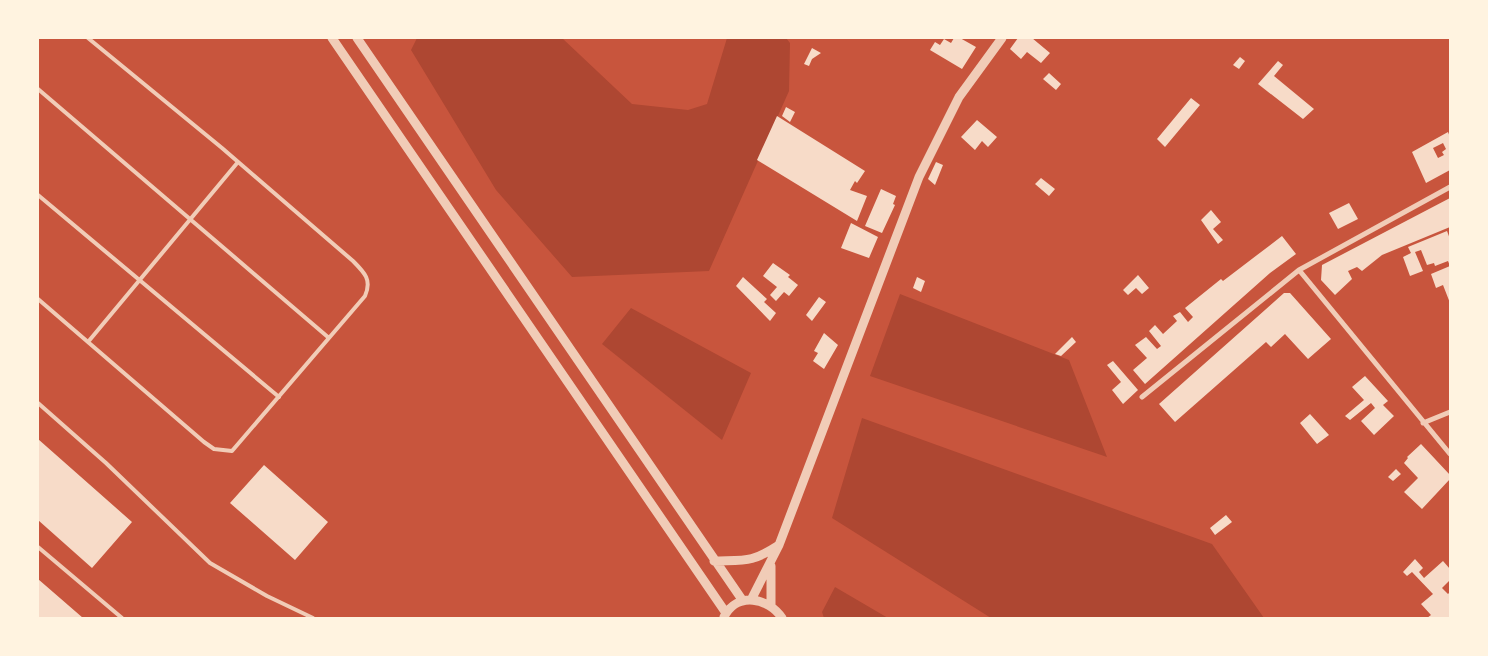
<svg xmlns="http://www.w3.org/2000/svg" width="1488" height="656" font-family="Inter,sans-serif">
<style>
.green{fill:#ae4732}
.building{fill:#f7dbc8;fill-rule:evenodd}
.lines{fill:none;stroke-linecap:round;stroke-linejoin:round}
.service{stroke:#f1ccb7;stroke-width:4}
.minor{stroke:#f1ccb7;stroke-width:5}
.tertiary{stroke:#f1ccb7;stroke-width:9}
</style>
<rect width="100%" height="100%" fill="#c8553d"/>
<path class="green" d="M 417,38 L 562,38 L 632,104 L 688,110 L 707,104 L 727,38 L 786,38 L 790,43 L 789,91 L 709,271 L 572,277 L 496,190 L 411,50 Z
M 900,294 L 1069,360 L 1107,457 L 870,376 Z
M 631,308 L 751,373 L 722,440 L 602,344 Z
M 862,418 L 1212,544 L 1264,618 L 991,618 L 832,518 Z
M 835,587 L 888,618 L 824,618 L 822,612 Z"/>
<path class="building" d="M 954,38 L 960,38 L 976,47 L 962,69 L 930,50 L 935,42 L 940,45 L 944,39 L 951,43 Z
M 1018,38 L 1032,38 L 1050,53 L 1041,63 L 1027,52 L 1021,59 L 1010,49 Z
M 812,48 L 821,53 L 812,59 L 809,66 L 804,64 Z
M 1240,57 L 1245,61 L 1239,69 L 1233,65 Z
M 1278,61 L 1283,65 L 1274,76 L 1314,109 L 1303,119 L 1258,84 Z
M 1049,73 L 1061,84 L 1056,90 L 1043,79 Z
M 1191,98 L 1200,105 L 1165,147 L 1157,139 Z
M 786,107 L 795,112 L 790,122 L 782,116 Z
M 777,116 L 865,171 L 857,183 L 855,181 L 850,190 L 867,196 L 857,221 L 757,160 Z
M 977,120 L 997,137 L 988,147 L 982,141 L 975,150 L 961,137 Z
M 1448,132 L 1450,137 L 1450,170 L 1426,183 L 1412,152 ZM 1443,143 L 1446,149 L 1442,152 L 1444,155 L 1438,158 L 1433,148 Z
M 936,162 L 943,165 L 935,185 L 928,179 Z
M 1041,178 L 1055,189 L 1049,196 L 1035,184 Z
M 881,189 L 896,196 L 893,204 L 895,205 L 882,233 L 865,226 Z
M 1450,198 L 1450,227 L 1382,255 L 1362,271 L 1357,267 L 1348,271 L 1352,279 L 1335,295 L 1321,280 L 1322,265 Z
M 1349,203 L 1358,219 L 1338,229 L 1329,213 Z
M 1211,210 L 1221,222 L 1213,229 L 1223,240 L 1218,244 L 1201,220 Z
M 851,223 L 878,237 L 869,258 L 841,248 Z
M 1447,231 L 1450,239 L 1450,266 L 1448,261 L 1435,266 L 1434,263 L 1427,265 L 1421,250 L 1415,252 L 1423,271 L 1410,276 L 1403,257 L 1411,253 L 1408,247 Z
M 1282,236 L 1296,254 L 1270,273 L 1145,384 L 1133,370 L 1147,358 L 1135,345 L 1146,337 L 1157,349 L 1161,346 L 1149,331 L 1155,325 L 1163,334 L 1177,321 L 1173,316 L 1180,312 L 1188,322 L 1193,317 L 1185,308 L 1221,279 L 1223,281 Z
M 773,263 L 790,275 L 788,277 L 798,285 L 789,296 L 784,292 L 776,301 L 770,295 L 777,287 L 763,276 Z
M 1450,266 L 1450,303 L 1443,285 L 1436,288 L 1431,274 Z
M 1138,275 L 1149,288 L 1142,294 L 1136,288 L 1128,295 L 1123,290 Z
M 743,277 L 767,299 L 764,302 L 776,313 L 770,321 L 736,286 Z
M 917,277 L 925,281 L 921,292 L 913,288 Z
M 1284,293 L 1290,293 L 1331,339 L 1308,359 L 1285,334 L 1271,347 L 1266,342 L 1175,422 L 1159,404 Z
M 819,297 L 826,302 L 812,321 L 806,315 Z
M 824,333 L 838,345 L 824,369 L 813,361 L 818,353 L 814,351 Z
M 1072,337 L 1076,342 L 1061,356 L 1055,354 Z
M 1113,361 L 1138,390 L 1123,404 L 1112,390 L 1121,382 L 1107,365 Z
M 1365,376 L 1388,401 L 1383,405 L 1394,416 L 1374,435 L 1361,421 L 1375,408 L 1371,403 L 1350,420 L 1345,416 L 1364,400 L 1352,387 Z
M 1310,414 L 1329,435 L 1317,444 L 1300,423 Z
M 38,439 L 132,522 L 92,568 L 38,520 Z
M 1421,444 L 1450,475 L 1450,479 L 1422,509 L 1404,492 L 1418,478 L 1404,463 L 1408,458 L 1407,457 Z
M 264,465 L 328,522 L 295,560 L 230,503 Z
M 1396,469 L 1401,474 L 1393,481 L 1388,477 Z
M 1226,515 L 1232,522 L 1215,535 L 1210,528 Z
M 1415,559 L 1423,568 L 1419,572 L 1424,578 L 1443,561 L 1450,569 L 1450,580 L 1442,588 L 1448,594 L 1450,592 L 1450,618 L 1427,618 L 1431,615 L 1421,604 L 1433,594 L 1412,572 L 1407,576 L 1403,572 Z
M 38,579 L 83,618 L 38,618 Z"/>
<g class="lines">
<path class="service" d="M 38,89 L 329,338
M 38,195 L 279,397
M 38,299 L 204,442 L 214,449 L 232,451 L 365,296 C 372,280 365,273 353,261 L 222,148 L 88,38
M 88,342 L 238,162
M 38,403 L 106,463 L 210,563 L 267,596 L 313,618
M 38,547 L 122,618"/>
<path class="minor" d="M 1299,270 L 1450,454
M 1142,397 L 1299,270 L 1450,187
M 1423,423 L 1450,412"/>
<path class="tertiary" d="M 332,38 L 726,613
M 357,38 L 743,601
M 714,561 C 746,560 751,563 779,545
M 751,600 L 779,545 L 919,177 L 959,97 L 1002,38
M 771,605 L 771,566
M 724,617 C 737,591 769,598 782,618"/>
</g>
<rect width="1488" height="656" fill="none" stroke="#fff3e0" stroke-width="78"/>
</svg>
